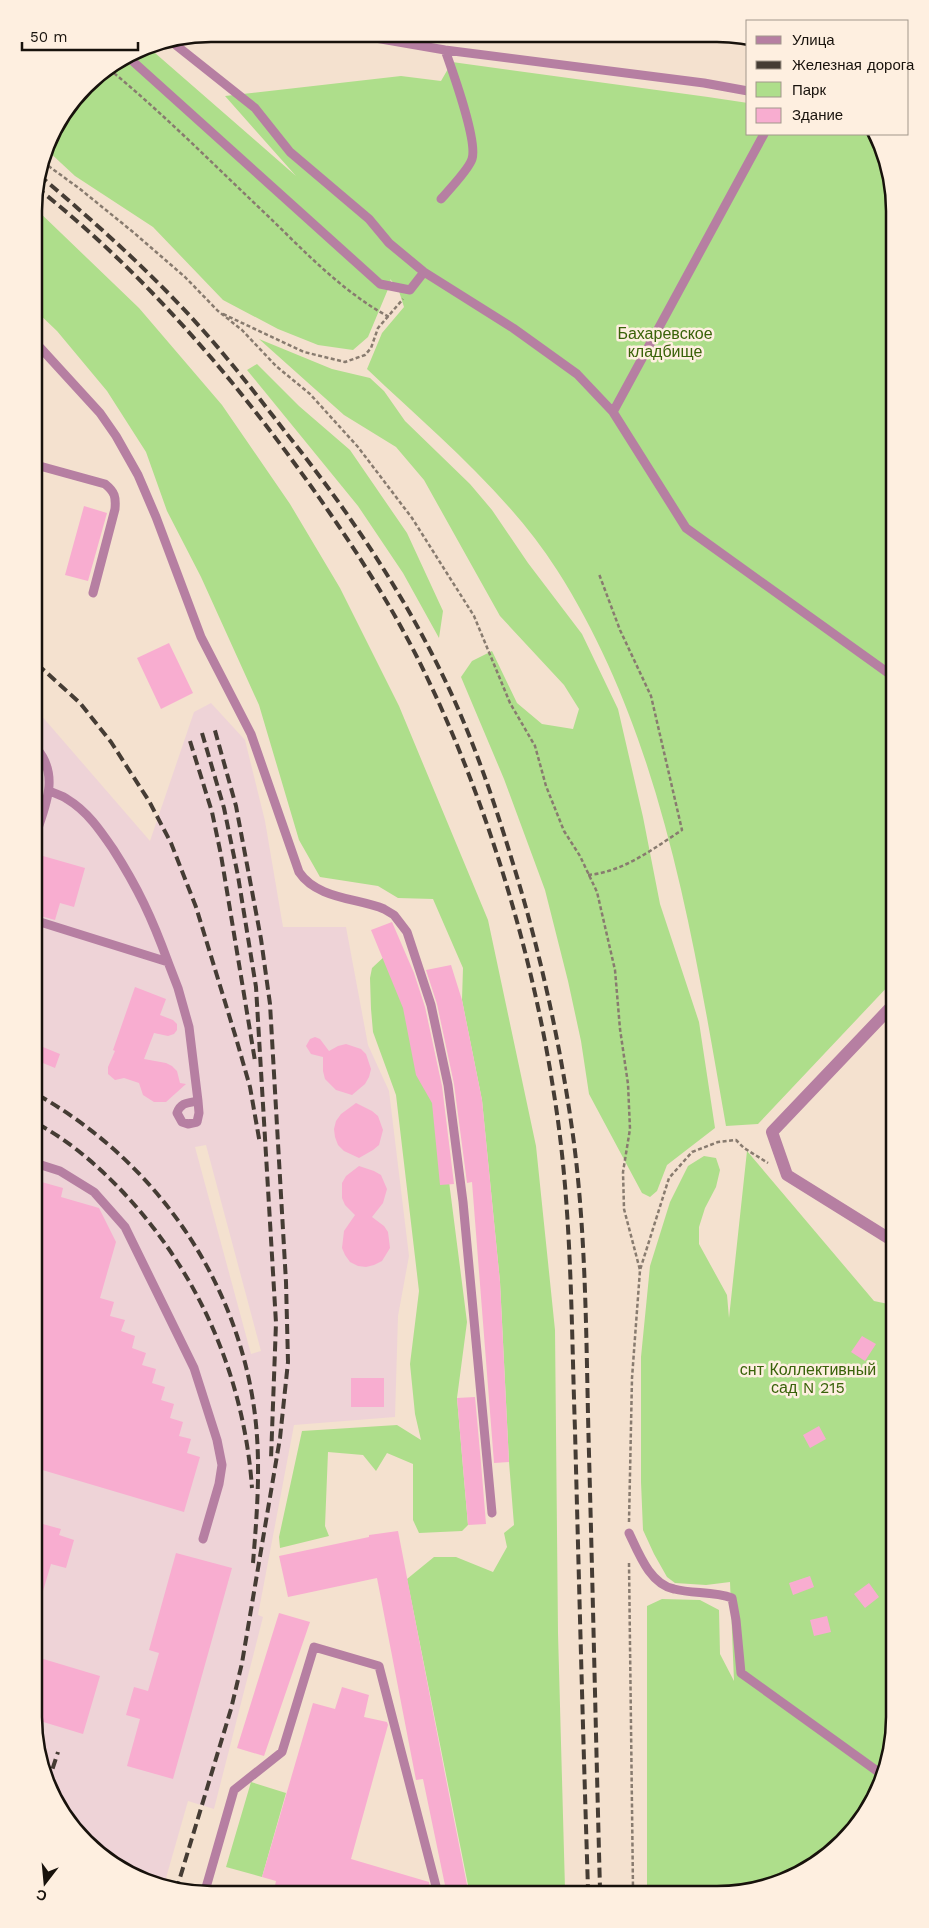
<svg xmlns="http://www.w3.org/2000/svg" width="929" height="1928" font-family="'Work Sans',sans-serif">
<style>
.industrial{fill:#eed3d7;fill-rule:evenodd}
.green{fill:#aede8b}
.building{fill:#f8add0}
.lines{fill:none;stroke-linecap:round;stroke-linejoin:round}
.path{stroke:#887b6f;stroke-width:2.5;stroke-dasharray:4 2.5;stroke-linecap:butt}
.service{stroke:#b67fa2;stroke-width:9}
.minor{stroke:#b67fa2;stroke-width:12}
.rail{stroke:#453c34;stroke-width:4;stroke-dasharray:10 5;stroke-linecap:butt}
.labels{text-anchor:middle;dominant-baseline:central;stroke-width:5;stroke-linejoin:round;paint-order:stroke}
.park-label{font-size:16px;fill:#396209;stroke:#feefe0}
.rim{fill:none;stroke:#18120c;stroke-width:2.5}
</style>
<rect width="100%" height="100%" fill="#f4e1cf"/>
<path class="industrial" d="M 211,703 L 245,740 L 265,821 L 283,927 L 346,927 L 368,1045 L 389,1091 L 409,1256 L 398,1316 L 395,1417 L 294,1425 L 258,1615 L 263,1617 L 214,1809 L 188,1801 L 164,1885 L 94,1850 L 58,1806 L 40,1763 L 37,713 L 40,714 L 150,841 L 194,712 ZM 206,1145 L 261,1351 L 251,1354 L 195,1147 Z"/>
<path class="green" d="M 147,46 L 296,176 L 225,96 L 401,76 L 441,81 L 452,62 L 708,97 L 748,103 L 748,134 L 871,134 L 876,135 L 889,165 L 892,982 L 758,1124 L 726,1126 C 693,937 662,734 557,570 C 507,492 433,432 367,369 L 382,333 L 404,307 L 398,288 L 390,279 L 391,282 L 368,337 L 353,350 L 318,345 L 278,329 L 223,300 L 153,227 L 75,176 L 47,150 L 52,133 L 94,78 Z
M 35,208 L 139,308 L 222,405 L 290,504 L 340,588 L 399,706 L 488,920 L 536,1146 L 555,1330 L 558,1633 L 565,1889 L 469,1890 L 407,1579 L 434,1557 L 456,1557 L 493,1572 L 507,1547 L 504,1533 L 514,1525 L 509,1462 L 500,1282 L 482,1100 L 462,1000 L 463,968 L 433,899 L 398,898 L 378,886 L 320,877 L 299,840 L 259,705 L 201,577 L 167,511 L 146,452 L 107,391 L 57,331 L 36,311 Z
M 259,339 L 332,369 L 370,378 L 384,391 L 405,421 L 470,484 L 492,510 L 528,563 L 582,634 L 618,709 L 643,817 L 660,904 L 699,1022 L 715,1128 L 667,1165 L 657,1191 L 650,1197 L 642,1193 L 589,1094 L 581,1041 L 568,981 L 545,890 L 504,779 L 461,677 L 472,661 L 492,651 L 517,703 L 542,724 L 573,729 L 579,709 L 564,685 L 500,616 L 424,480 L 396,447 L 344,415 Z
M 257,364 L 299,406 L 350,450 L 407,533 L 443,611 L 439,638 L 403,573 L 358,506 L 247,370 Z
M 387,954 L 436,1080 L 467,1322 L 457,1398 L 468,1525 L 462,1531 L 419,1533 L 413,1520 L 413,1464 L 387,1453 L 376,1471 L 363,1455 L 328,1452 L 325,1526 L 329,1536 L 280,1548 L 279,1537 L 302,1431 L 397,1425 L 421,1440 L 415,1414 L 410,1364 L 419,1291 L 396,1095 L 373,1032 L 371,1009 L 370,978 L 372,968 Z
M 747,1151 L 874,1301 L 893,1305 L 895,1729 L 882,1784 L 858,1825 L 816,1864 L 764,1888 L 647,1889 L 647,1606 L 662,1599 L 700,1600 L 719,1610 L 720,1654 L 734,1681 L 730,1582 L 706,1585 L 675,1583 L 667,1577 L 654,1554 L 643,1530 L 641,1482 L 641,1357 L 650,1266 L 670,1202 L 688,1166 L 704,1156 L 716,1158 L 720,1170 L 716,1187 L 705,1208 L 699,1227 L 699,1244 L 727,1295 L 729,1318 Z
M 251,1782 L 286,1793 L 262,1877 L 226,1867 Z"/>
<path class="building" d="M 84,506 L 107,513 L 88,581 L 65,575 Z
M 169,643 L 193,693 L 161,709 L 137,658 Z
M 43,856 L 85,868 L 74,907 L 60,903 L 55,920 L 37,915 L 37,868 L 40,869 Z
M 392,922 L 414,973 L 425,1007 L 442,1086 L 454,1184 L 440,1185 L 432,1103 L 416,1075 L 403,1008 L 371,930 Z
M 451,965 L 462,1000 L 482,1100 L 500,1282 L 509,1462 L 494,1463 L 472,1182 L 467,1183 L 454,1084 L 437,1004 L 426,970 Z
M 135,987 L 166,999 L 160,1015 L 173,1020 L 177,1024 L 177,1030 L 174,1034 L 168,1036 L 154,1033 L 144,1059 L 166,1063 L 172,1066 L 177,1071 L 180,1083 L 186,1084 L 166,1102 L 154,1102 L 143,1095 L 139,1083 L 124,1078 L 115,1080 L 108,1074 L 108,1067 L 115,1051 L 113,1050 Z
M 315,1037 L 320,1039 L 329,1051 L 338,1046 L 346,1044 L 361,1049 L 366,1054 L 371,1069 L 369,1077 L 365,1084 L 352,1095 L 336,1090 L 325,1079 L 323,1071 L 323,1057 L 311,1054 L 306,1046 L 310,1039 Z
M 38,1045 L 60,1054 L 55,1068 L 38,1061 Z
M 356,1103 L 372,1111 L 378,1116 L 383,1130 L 379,1145 L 373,1150 L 359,1158 L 344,1151 L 338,1145 L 335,1137 L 334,1129 L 336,1121 L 341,1114 Z
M 359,1166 L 374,1171 L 381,1175 L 387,1189 L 383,1203 L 372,1217 L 384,1226 L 388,1232 L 390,1248 L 382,1261 L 374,1265 L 366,1267 L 358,1266 L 350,1262 L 345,1255 L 342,1248 L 344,1231 L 355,1215 L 345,1205 L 342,1198 L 342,1183 L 346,1176 Z
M 38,1181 L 63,1188 L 61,1197 L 99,1208 L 116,1242 L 100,1298 L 114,1302 L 110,1316 L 125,1320 L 121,1331 L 135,1336 L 132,1348 L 146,1353 L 142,1365 L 156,1369 L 152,1383 L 165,1387 L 161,1400 L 174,1404 L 170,1418 L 183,1422 L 179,1436 L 191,1439 L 187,1453 L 200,1457 L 184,1512 L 39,1469 Z
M 862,1336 L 876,1344 L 865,1361 L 851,1352 Z
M 351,1378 L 384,1378 L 384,1407 L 351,1407 Z
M 475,1397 L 481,1463 L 486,1524 L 468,1525 L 457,1398 Z
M 819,1426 L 826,1439 L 810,1448 L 803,1435 Z
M 39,1523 L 61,1529 L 59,1535 L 74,1540 L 66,1568 L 51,1564 L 43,1591 L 39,1590 Z
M 398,1531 L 445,1774 L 468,1890 L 446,1890 L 423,1779 L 416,1780 L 377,1578 L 288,1597 L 279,1556 L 369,1537 L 369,1535 Z
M 176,1553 L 232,1568 L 173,1779 L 127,1766 L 140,1719 L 126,1715 L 134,1687 L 148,1691 L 159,1653 L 149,1650 Z
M 810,1576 L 814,1587 L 793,1595 L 789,1583 Z
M 869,1583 L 879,1597 L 865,1608 L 854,1594 Z
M 279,1613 L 310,1622 L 264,1756 L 237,1748 Z
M 827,1616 L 831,1632 L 814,1636 L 810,1620 Z
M 40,1658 L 100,1676 L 83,1734 L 40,1721 Z
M 342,1687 L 369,1695 L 364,1717 L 387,1722 L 388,1725 L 351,1859 L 429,1882 L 430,1890 L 274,1890 L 276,1881 L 262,1877 L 313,1703 L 335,1709 Z"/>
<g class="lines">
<path class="path" d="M 109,69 C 165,115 216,167 269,217 C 306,253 343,292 389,317
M 43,162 L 80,189 L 133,232 L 185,277 L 218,311 L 242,330 L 276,366 L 310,394 L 358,447 L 412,518 L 474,616 L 510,703 L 535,746 L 546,786 L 564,831 L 580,856 L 597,892 L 615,970 L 620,1029 L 628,1084 L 630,1129 L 623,1172 L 624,1209 L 640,1270
M 223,314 L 304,352 L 345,362 L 365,355 L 371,348 L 378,328 L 403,299
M 588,875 C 623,872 653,849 682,830 L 651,696 L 620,630 L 599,574
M 629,1522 L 632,1378 L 640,1270 L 669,1178 L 692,1152 L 718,1142 L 736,1140 L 744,1148 L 768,1163
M 629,1563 L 633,1889"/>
<path class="service" d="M 358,35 L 445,50 L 704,83 L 748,91
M 172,42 L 255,108 L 290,152 L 369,219 L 389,243 L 424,272 L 513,328 L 577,374 L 613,412 L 686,528 L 891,675
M 128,57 L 380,284 L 410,290 L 424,272
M 441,199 C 449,190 469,169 472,159 C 478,141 452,70 445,50
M 36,343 L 100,413 L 116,436 L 138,475 L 156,517 L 201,637 L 251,734 L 299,872 C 317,899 357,898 384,909 L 394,915 L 407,932 L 431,1005 L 448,1085 L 463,1202 L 492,1513
M 613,412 L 764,134
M 36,465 L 105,484 C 115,492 116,497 115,509 L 93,593
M 37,749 C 59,775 46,804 37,831
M 50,791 C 55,794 62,795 67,799 C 87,811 100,830 113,849 C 138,888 152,918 168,962
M 37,921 L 168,962 L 178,988 L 189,1027 L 198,1101 L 199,1113 L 197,1122 L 188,1124 L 182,1122 L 177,1113 C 181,1102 188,1103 198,1101
M 38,1164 L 60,1171 L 94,1192 L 125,1227 L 194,1368 L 217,1440 L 222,1465 L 219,1484 L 203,1539
M 629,1533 C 639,1554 650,1584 674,1589 C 693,1594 713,1591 732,1598 L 736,1620 L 741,1673 L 884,1776
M 205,1891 L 234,1790 L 282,1752 L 314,1647 L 379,1666 L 437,1890"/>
<path class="minor" d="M 892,1006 L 772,1132 L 787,1175 L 893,1241"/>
<path class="rail" d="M 39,175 C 92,220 144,266 191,317 C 225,354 256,394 287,434 C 342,503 392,576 432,654 C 466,719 490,788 511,857 C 540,950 561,1046 574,1143 C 587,1246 586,1351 589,1454 C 593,1599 596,1744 600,1889
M 36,187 C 141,270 230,373 308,482 C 348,538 386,596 417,657 C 483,788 532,949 554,1094 C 572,1205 571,1318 575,1430 C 579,1583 583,1736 588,1889
M 37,664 L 80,703 L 111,742 L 149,801 L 171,843 L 196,907 L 236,1038 L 250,1087 L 260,1144
M 202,733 L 224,808 L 238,876 L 256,987 L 276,1323 L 271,1459
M 190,741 L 212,812 L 221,855 L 255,1061
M 38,1095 C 156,1162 238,1280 255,1415 C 261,1465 257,1514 253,1563
M 38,1124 C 69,1141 96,1164 121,1190 C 198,1271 244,1376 252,1488
M 48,1783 L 58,1752
M 176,1891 L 231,1709 L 242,1663 L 280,1438 L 288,1362 L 286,1282 L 270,1004 L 261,939 L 236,806 L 214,727"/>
</g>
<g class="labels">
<g class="park-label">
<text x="665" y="333">Бахаревское<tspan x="665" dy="18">кладбище</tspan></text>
<text x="808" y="1369">снт Коллективный<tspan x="808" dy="18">сад N 215</tspan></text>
</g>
</g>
<path d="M0 0H929V1928H0ZM211 42H717A169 169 0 0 1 886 211V1717A169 169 0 0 1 717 1886H211A169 169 0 0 1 42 1717V211A169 169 0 0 1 211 42Z" fill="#feefe0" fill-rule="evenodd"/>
<path class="rim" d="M211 42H717A169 169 0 0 1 886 211V1717A169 169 0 0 1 717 1886H211A169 169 0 0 1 42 1717V211A169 169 0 0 1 211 42Z"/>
<rect x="746" y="20" width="162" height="115" fill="#feefe0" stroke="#a2978b"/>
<rect x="756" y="36" width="25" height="8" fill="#b67fa2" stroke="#a2978b"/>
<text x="792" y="45" font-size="15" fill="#18120c">Улица</text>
<rect x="756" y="61" width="25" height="8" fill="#453c34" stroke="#a2978b"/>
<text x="792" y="70" font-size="15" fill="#18120c">Железная дорога</text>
<rect x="756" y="82" width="25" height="15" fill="#aede8b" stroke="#a2978b"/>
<text x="792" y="95" font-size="15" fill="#18120c">Парк</text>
<rect x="756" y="108" width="25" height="15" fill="#f8add0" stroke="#a2978b"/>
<text x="792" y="120" font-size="15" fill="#18120c">Здание</text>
<g transform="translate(45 1883) rotate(196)" stroke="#feefe0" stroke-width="4" paint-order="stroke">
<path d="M0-4L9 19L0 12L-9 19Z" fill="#18120c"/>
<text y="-8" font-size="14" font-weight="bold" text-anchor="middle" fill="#18120c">С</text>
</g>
<path d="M22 42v8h116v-8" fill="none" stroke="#18120c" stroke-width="2.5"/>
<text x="30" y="42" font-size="15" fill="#18120c" stroke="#feefe0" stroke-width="4" paint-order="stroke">50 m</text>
</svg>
